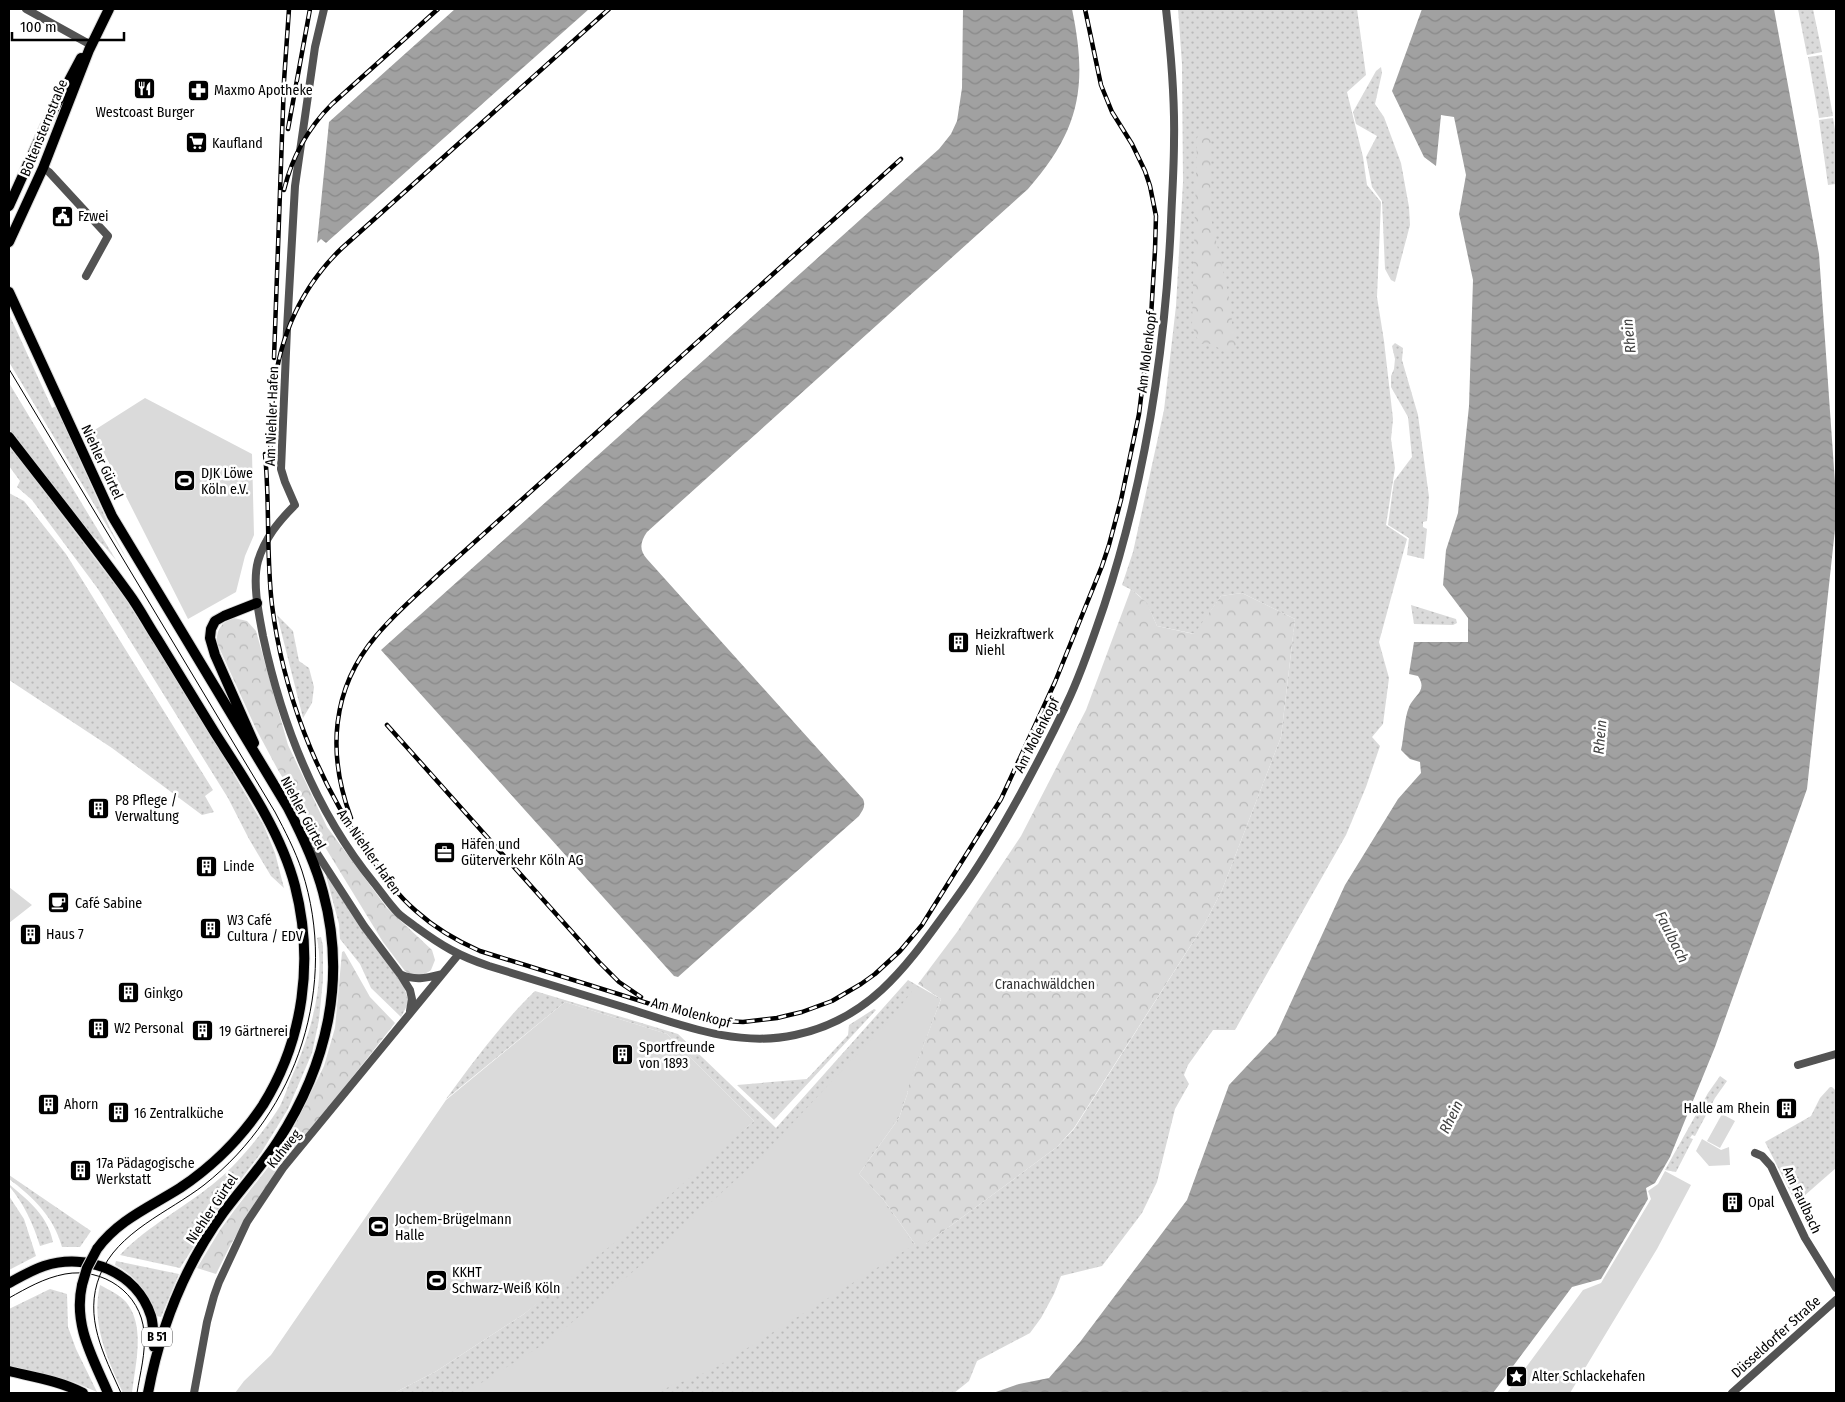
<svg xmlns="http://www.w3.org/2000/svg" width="1845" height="1402" font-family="'Fira Sans Condensed',sans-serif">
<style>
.grass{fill:url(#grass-dots)}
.forest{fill:url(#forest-crowns)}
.park{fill:#dadada}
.water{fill:url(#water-waves)}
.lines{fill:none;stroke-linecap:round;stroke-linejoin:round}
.major-casing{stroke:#dbdbdb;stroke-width:12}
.minor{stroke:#535353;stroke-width:8}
.major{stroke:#000;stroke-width:10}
.tram{stroke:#000;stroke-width:1}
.rail-casing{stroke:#000;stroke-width:4.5}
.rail{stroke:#fff;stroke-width:2.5;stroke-dasharray:8;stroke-linecap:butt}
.major-bridge-casing{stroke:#dbdbdb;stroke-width:12;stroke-linecap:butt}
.major-bridge{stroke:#000;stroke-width:10}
.labels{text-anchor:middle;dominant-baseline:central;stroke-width:5;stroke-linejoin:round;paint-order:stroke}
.shield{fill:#fff;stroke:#4c4c4c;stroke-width:1}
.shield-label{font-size:12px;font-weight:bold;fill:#000}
.poi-label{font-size:14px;fill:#000;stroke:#fff;text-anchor:start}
.street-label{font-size:14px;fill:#000;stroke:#fff}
.park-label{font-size:14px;fill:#313131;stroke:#fff}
.water-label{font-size:15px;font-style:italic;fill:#424242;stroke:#fff}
</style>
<defs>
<pattern id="grass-dots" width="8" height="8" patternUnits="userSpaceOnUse" patternTransform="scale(1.25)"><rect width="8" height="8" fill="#dadada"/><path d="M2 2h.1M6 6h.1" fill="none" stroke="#b9b9b9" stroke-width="1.8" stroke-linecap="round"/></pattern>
<pattern id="forest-crowns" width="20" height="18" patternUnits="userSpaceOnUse" patternTransform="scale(1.25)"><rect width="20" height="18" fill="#dadada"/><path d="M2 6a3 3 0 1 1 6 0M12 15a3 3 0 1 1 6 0" fill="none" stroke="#b9b9b9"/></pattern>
<pattern id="water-waves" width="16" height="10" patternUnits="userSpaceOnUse" patternTransform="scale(1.25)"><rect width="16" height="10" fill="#a1a1a1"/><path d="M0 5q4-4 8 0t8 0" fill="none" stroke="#898989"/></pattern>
</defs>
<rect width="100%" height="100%" fill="#fff"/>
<path class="grass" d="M 1178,9 L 1357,9 L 1366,75 L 1347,92 L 1363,157 L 1367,185 L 1381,202 L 1377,297 L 1384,341 L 1393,419 L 1391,439 L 1395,468 L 1386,525 L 1407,539 L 1379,642 L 1389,678 L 1383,724 L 1372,737 L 1380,746 L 1366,787 L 1346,835 L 1235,1030 L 1213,1030 L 1188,1065 L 1184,1075 L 1189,1084 L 1175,1109 L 1157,1182 L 1142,1213 L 1102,1266 L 1061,1276 L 1054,1294 L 1041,1318 L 1030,1333 L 977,1361 L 969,1381 L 954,1393 L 394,1393 L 435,1372 L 524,1314 L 754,1121 L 667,1034 L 565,1002 L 446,1099 C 474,1061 501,1024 535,991 L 678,1034 L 776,1128 L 908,980 L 941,999 L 912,1077 L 904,1071 L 901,1084 L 908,1092 L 899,1118 L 859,1174 L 883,1199 L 915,1244 L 926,1244 L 1057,1147 L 1074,1129 L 1205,923 L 1222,890 L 1281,737 L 1295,619 L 1242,593 L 1221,596 L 1195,634 L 1157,626 C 1148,605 1144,595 1122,585 L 1133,552 L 1164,410 L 1176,306 L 1183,182 L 1182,64 Z
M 1798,9 L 1813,9 L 1822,52 L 1807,55 Z
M 1822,55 L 1833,116 L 1819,118 L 1808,57 Z
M 1381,67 L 1382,73 L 1375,104 L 1384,117 L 1401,163 L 1409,207 L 1410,225 L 1395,282 L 1391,280 L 1385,269 L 1382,201 L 1372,187 L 1366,157 L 1377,136 L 1356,124 L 1353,112 L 1376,71 Z
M 1833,118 L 1836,136 L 1836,184 L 1828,185 L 1819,120 Z
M 9,314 L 52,408 L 56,406 L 111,530 L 128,561 L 9,362 Z
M 1395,343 L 1403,348 L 1402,360 L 1418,415 L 1429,497 L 1427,521 L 1423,522 L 1423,527 L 1427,529 L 1424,559 L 1407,555 L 1409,538 L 1388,525 L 1394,481 L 1412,457 L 1408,417 L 1391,387 L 1391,376 L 1394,369 L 1395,359 L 1392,346 Z
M 9,383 L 116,560 L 103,545 L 84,528 L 9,429 Z
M 9,445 L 125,598 L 211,735 L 264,826 L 275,853 L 284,888 L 271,876 L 249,839 L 228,798 L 98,589 L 32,500 L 17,487 L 20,481 L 9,466 Z
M 9,493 L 24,501 L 66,554 L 213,790 L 205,796 L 214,812 L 202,815 L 112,748 L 9,680 Z
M 1411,605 L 1456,619 L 1457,623 L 1453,625 L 1414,624 Z
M 277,615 L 293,631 L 299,661 L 309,668 L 314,687 L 312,703 L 303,718 Z
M 325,872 L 404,987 L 409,1002 L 401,1017 L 371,988 L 360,964 L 340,939 L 339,924 Z
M 321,937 L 323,946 L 323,979 L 319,1020 L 312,1053 L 288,1109 L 261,1153 L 214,1215 L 180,1268 L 120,1255 C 148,1225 188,1206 219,1179 C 240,1161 266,1129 280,1106 C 284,1098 287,1089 290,1081 C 309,1039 326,985 317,938 Z
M 874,1009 L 876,1010 L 774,1120 L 737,1085 L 807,1079 L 848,1035 L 849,1025 Z
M 1720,1076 L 1727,1081 L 1715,1098 L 1695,1136 L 1692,1135 L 1690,1138 L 1693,1139 L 1676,1172 L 1665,1170 L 1708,1093 Z
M 1830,1087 L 1832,1087 L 1836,1091 L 1836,1168 L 1796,1203 L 1765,1142 L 1811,1116 L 1820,1098 Z
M 9,1175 L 91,1231 L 80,1247 L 62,1247 C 54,1217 33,1197 9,1179 Z
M 10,1185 C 29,1201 48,1216 53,1242 L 40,1246 C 33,1223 24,1204 9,1186 Z
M 9,1196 L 24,1219 L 36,1256 L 9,1270 Z
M 116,1261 L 179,1274 L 161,1317 L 157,1316 C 148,1294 137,1276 115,1265 Z
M 100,1285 C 109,1290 119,1294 126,1302 C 146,1326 135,1365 132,1393 L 123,1393 C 107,1358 91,1324 100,1285 Z
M 50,1289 L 67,1294 L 68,1327 L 76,1349 L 97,1392 L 74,1382 L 9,1366 L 9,1309 Z"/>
<path class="forest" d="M 1204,126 L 1211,140 L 1210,214 L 1231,306 L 1232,325 L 1237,341 L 1234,351 L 1225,352 L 1212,344 L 1199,343 L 1192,325 L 1197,138 Z
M 1131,589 L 1147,603 L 1157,626 L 1194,634 L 1221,596 L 1242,593 L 1295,619 L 1281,737 L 1222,890 L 1205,923 L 1074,1128 L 1057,1147 L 926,1244 L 915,1244 L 883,1199 L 859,1174 L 899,1118 L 908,1092 L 901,1084 L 904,1071 L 912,1076 L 941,999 L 918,984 L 957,932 L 1021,836 L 1086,710 Z
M 234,618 L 247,621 L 256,631 L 288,745 L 327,827 L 387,908 L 432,950 L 435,960 L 431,970 L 423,975 L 414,976 L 405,971 L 383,942 L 278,770 L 256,729 L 217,643 C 216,630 221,622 234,618 Z
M 344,951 L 370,997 L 395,1023 L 269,1183 L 231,1244 L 216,1274 L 197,1268 L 220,1230 L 236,1208 L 284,1147 L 324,1066 L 335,1028 L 342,952 Z"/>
<path class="park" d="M 145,398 L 252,454 L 254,535 L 245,556 L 236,592 L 188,619 L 93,431 Z
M 9,887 L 32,905 L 9,923 Z
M 916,986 L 940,999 L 924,1041 L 898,1117 L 857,1174 L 883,1201 L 914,1245 L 712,1370 L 654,1393 L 465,1393 L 552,1339 L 641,1265 L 758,1160 L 892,1017 Z
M 565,1002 L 667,1034 L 754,1121 L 627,1233 L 524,1314 L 435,1372 L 394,1393 L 235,1393 L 244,1381 L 271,1355 L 446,1100 Z
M 1722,1114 L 1735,1121 L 1720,1148 L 1707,1141 Z
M 1702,1139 L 1721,1150 L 1729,1147 L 1730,1165 L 1709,1166 L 1696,1151 Z
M 1665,1171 L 1691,1185 L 1657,1249 L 1570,1393 L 1507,1393 L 1583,1290 L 1601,1283 L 1651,1199 L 1648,1191 L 1658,1184 Z"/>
<path class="water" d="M 455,9 L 589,9 L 326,243 L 321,239 L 317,243 L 329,122 Z
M 963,9 L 1072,9 C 1088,86 1080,130 1028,189 L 647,532 C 640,542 639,550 647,559 L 863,799 C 866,806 863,810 859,816 L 678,977 L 674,976 L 381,650 L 939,149 L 951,134 L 957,121 L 962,88 Z
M 1422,9 L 1774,9 L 1819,254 L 1836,497 L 1836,520 L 1807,789 L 1715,1047 L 1670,1157 L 1655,1183 L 1646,1188 L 1648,1199 L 1601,1279 L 1572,1287 L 1493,1393 L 993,1393 L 1019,1384 L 1049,1378 L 1080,1342 L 1187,1200 L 1229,1085 L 1276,1035 L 1345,885 L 1398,799 L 1421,773 L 1420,762 L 1410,759 L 1401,750 C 1404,737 1404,719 1409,707 C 1414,695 1428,691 1418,676 L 1409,674 L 1414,642 L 1468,642 L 1468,618 L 1443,585 L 1446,550 L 1458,513 L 1469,406 L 1473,280 L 1459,214 L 1466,175 L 1454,117 L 1441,115 L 1436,166 L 1424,157 L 1392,91 Z"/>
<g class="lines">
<defs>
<path id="major" d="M 9,206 L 47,122 L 81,58
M 9,242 L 43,168 L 89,50 L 109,9
M 9,292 L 112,516 L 288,808 C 302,835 315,862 323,892 C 347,980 327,1065 278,1141 C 262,1166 241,1189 223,1213 C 184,1267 160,1329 148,1393
M 9,437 C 49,489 91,541 129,594 C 140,609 148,625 158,640 C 177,671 196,702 215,733 C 245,780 281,832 295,886 C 314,960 304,1039 263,1105 C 241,1138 213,1166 180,1188 C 150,1207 118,1220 97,1249
M 254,743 L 215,655 L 210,638 L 211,629 L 215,621 L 224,616 L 257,603
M 9,1283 C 20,1277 32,1270 44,1266 C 87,1252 137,1272 151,1316 C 154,1326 153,1337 154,1347
M 82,1285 C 73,1325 93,1358 108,1393
M 9,1371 C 34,1377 60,1381 83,1393"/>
</defs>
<use href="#major" class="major-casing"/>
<path class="minor" d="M 26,9 L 91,45
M 324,9 L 315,47 L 295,186 L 287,329 L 281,469 L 285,482 L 295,505 C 278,522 265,538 258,561 C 252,583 259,615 263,636 C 282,725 317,813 374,883 C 382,893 389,904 398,913 C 403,918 410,922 416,927 C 442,946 459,956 489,966 C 534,980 578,993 623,1007 C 679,1024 736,1048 795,1035 C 873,1019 910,961 954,901 C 982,863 1005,823 1027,782 C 1041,756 1055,729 1067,703 C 1082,672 1093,638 1104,606 C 1145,482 1165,353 1171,222 C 1172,195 1174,168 1174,141 C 1175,97 1171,53 1166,9
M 43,168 L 49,172 L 108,236 L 86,276
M 305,835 L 364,926 L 400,974 L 410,990 L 412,999 L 410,1011
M 400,974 C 415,981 426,978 442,974
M 1798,1065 L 1836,1054
M 1755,1153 L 1762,1156 L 1771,1166 L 1805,1238 L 1836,1288
M 194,1393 L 207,1322 L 214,1296 L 219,1282 L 247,1222 L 283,1168 L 458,955
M 1732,1393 L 1836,1300"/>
<use href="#major" class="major"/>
<path class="tram" d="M 9,369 L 275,812 C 285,831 295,850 302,871 C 339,985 298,1111 204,1185 C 169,1212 117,1232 100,1275 C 83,1317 104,1355 121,1393
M 9,1298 C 27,1288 44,1278 65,1274 C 103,1267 141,1293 144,1332 C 146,1353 140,1373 137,1393"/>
<defs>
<path id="rail" d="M 288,129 L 310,9
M 284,190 C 292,157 308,128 332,104 L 438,9
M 274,358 L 284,81 L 289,9
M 272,407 C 276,346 297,291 342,248 L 609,9
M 265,454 C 270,504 266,555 272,605 C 283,692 316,778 366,850 C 381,872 396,894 416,911 C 435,928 457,941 480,951 L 692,1017 L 708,1020 L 743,1022 L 777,1018 L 802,1012 L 832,1001 L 861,984 L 875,974 L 900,951 L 922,925 L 1001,799 L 1055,682 L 1102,566 L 1109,545 L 1121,500 L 1139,414 L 1151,317 L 1155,250 L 1156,216 L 1150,186 L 1145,171 L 1132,144 L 1112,112 L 1101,85 L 1085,9
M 270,463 L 272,401
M 387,725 L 599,962 L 619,982 L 641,997
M 351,818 C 327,754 331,689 376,636 C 395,613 418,594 439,574 L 901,159"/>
</defs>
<use href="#rail" class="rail-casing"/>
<use href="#rail" class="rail"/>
<defs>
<path id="major-bridge" d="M 82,1285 L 87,1268 L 97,1249"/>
</defs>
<use href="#major-bridge" class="major-bridge-casing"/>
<use href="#major-bridge" class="major-bridge"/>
</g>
<defs>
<symbol id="restaurant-square" viewBox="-11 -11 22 22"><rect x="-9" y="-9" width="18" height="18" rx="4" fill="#000" stroke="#fff"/><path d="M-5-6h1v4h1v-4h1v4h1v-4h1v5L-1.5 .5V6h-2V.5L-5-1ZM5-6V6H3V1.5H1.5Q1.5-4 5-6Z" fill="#fff"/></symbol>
<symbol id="pharmacy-square" viewBox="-11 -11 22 22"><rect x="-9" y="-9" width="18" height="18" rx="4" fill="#000" stroke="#fff"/><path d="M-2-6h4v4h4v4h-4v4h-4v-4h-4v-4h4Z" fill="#fff"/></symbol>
<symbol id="supermarket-square" viewBox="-11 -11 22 22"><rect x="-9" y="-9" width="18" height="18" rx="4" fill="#000" stroke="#fff"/><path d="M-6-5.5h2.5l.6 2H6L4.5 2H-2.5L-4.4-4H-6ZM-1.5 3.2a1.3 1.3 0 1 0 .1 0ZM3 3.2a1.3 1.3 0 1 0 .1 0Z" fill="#fff"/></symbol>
<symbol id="civic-square" viewBox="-11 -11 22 22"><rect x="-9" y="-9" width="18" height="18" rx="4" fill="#000" stroke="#fff"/><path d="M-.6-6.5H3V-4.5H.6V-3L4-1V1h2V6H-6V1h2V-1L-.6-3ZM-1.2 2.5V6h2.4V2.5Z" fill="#fff"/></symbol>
<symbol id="stadium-square" viewBox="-11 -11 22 22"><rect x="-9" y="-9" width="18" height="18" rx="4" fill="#000" stroke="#fff"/><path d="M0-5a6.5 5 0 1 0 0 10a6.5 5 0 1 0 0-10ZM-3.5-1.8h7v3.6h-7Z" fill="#fff"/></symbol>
<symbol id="building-square" viewBox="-11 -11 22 22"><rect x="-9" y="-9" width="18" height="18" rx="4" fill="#000" stroke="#fff"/><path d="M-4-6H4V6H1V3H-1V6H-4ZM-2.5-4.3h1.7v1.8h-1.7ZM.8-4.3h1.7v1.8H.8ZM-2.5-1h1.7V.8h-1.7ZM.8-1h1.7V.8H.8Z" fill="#fff"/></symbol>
<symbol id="office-square" viewBox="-11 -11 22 22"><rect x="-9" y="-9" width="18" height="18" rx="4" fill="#000" stroke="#fff"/><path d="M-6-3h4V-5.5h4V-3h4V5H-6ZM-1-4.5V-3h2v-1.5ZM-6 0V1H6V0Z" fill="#fff"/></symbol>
<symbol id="cafe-square" viewBox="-11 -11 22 22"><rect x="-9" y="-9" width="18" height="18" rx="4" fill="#000" stroke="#fff"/><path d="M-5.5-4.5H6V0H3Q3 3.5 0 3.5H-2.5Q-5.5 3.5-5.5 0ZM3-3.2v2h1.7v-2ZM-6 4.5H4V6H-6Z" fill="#fff"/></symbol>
<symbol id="sight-square" viewBox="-11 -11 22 22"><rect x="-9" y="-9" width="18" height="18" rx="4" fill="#000" stroke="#fff"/><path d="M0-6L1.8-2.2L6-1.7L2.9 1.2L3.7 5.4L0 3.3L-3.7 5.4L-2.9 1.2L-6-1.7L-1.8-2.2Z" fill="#fff"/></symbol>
</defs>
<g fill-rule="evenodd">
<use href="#restaurant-square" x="132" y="76" width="25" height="25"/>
<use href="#pharmacy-square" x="186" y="78" width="25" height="25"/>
<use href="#supermarket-square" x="184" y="130" width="25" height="25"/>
<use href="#civic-square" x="50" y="204" width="25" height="25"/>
<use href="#stadium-square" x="172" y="468" width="25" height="25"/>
<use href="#building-square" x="946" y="630" width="25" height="25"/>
<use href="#building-square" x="86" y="796" width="25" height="25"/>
<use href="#office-square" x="432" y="840" width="25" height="25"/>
<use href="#building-square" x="194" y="854" width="25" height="25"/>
<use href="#cafe-square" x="46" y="890" width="25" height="25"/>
<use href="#building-square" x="198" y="916" width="25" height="25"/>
<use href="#building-square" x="18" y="922" width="25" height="25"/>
<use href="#building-square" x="116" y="980" width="25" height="25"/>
<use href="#building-square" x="86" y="1016" width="25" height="25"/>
<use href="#building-square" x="190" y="1018" width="25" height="25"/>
<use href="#building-square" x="610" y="1042" width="25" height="25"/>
<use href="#building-square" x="36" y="1092" width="25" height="25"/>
<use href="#building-square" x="1774" y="1096" width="25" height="25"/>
<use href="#building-square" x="106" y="1100" width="25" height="25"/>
<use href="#building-square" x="68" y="1158" width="25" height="25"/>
<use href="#building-square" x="1720" y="1190" width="25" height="25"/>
<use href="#stadium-square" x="366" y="1214" width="25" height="25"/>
<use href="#stadium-square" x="424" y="1268" width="25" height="25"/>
<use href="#sight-square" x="1504" y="1364" width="25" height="25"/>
</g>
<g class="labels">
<rect class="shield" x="142" y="1327.5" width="30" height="19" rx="4"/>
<g class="shield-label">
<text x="157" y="1337">B 51</text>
</g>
<g class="poi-label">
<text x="214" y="90">Maxmo Apotheke</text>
<text x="145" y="112" text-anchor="middle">Westcoast Burger</text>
<text x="212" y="143">Kaufland</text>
<text x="78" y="216">Fzwei</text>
<text x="201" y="473">DJK Löwe<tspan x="201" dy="16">Köln e.V.</tspan></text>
<text x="975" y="634">Heizkraftwerk<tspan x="975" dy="16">Niehl</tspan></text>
<text x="115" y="800">P8 Pflege /<tspan x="115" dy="16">Verwaltung</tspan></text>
<text x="461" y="844">Häfen und<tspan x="461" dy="16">Güterverkehr Köln AG</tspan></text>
<text x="223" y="866">Linde</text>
<text x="75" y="903">Café Sabine</text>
<text x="227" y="920">W3 Café<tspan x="227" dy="16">Cultura / EDV</tspan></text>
<text x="46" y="934">Haus 7</text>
<text x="144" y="993">Ginkgo</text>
<text x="114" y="1028">W2 Personal</text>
<text x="219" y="1031">19 Gärtnerei</text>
<text x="639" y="1047">Sportfreunde<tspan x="639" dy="16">von 1893</tspan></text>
<text x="64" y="1104">Ahorn</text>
<text x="1770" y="1108" text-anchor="end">Halle am Rhein</text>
<text x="134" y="1113">16 Zentralküche</text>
<text x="96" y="1163">17a Pädagogische<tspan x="96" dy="16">Werkstatt</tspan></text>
<text x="1748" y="1202">Opal</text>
<text x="395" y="1219">Jochem-Brügelmann<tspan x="395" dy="16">Halle</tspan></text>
<text x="452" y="1272">KKHT<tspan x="452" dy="16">Schwarz-Weiß Köln</tspan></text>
<text x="1532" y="1376">Alter Schlackehafen</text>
</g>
<g class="street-label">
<text transform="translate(44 128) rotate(-68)">Boltensternstraße</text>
<text transform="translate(1147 352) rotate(-83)">Am Molenkopf</text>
<text transform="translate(272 416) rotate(-88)">Am Niehler Hafen</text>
<text transform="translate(102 462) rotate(65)">Niehler Gürtel</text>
<text transform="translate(1037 735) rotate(-63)">Am Molenkopf</text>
<text transform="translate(303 813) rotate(62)">Niehler Gürtel</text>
<text transform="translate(369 852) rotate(55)">Am Niehler Hafen</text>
<text transform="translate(691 1013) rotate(15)">Am Molenkopf</text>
<text transform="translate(284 1149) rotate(-51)">Kuhweg</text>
<text transform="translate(1802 1200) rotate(65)">Am Faulbach</text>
<text transform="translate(212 1209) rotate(-56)">Niehler Gürtel</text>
<text transform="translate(1776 1337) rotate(-42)">Düsseldorfer Straße</text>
</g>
<g class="park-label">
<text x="1045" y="984">Cranachwäldchen</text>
</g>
<g class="water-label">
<text transform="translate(1629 336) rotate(-96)">Rhein</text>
<text transform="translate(1600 737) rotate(-85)">Rhein</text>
<text transform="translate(1672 937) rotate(63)">Faulbach</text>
<text transform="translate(1451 1117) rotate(-64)">Rhein</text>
</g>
</g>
<rect width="1845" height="1402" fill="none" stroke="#000000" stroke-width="20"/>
<path d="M12 32v8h112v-8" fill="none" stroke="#000000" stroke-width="2.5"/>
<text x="20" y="32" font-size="15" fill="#000000" stroke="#ffffff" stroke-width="4" paint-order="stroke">100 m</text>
</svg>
